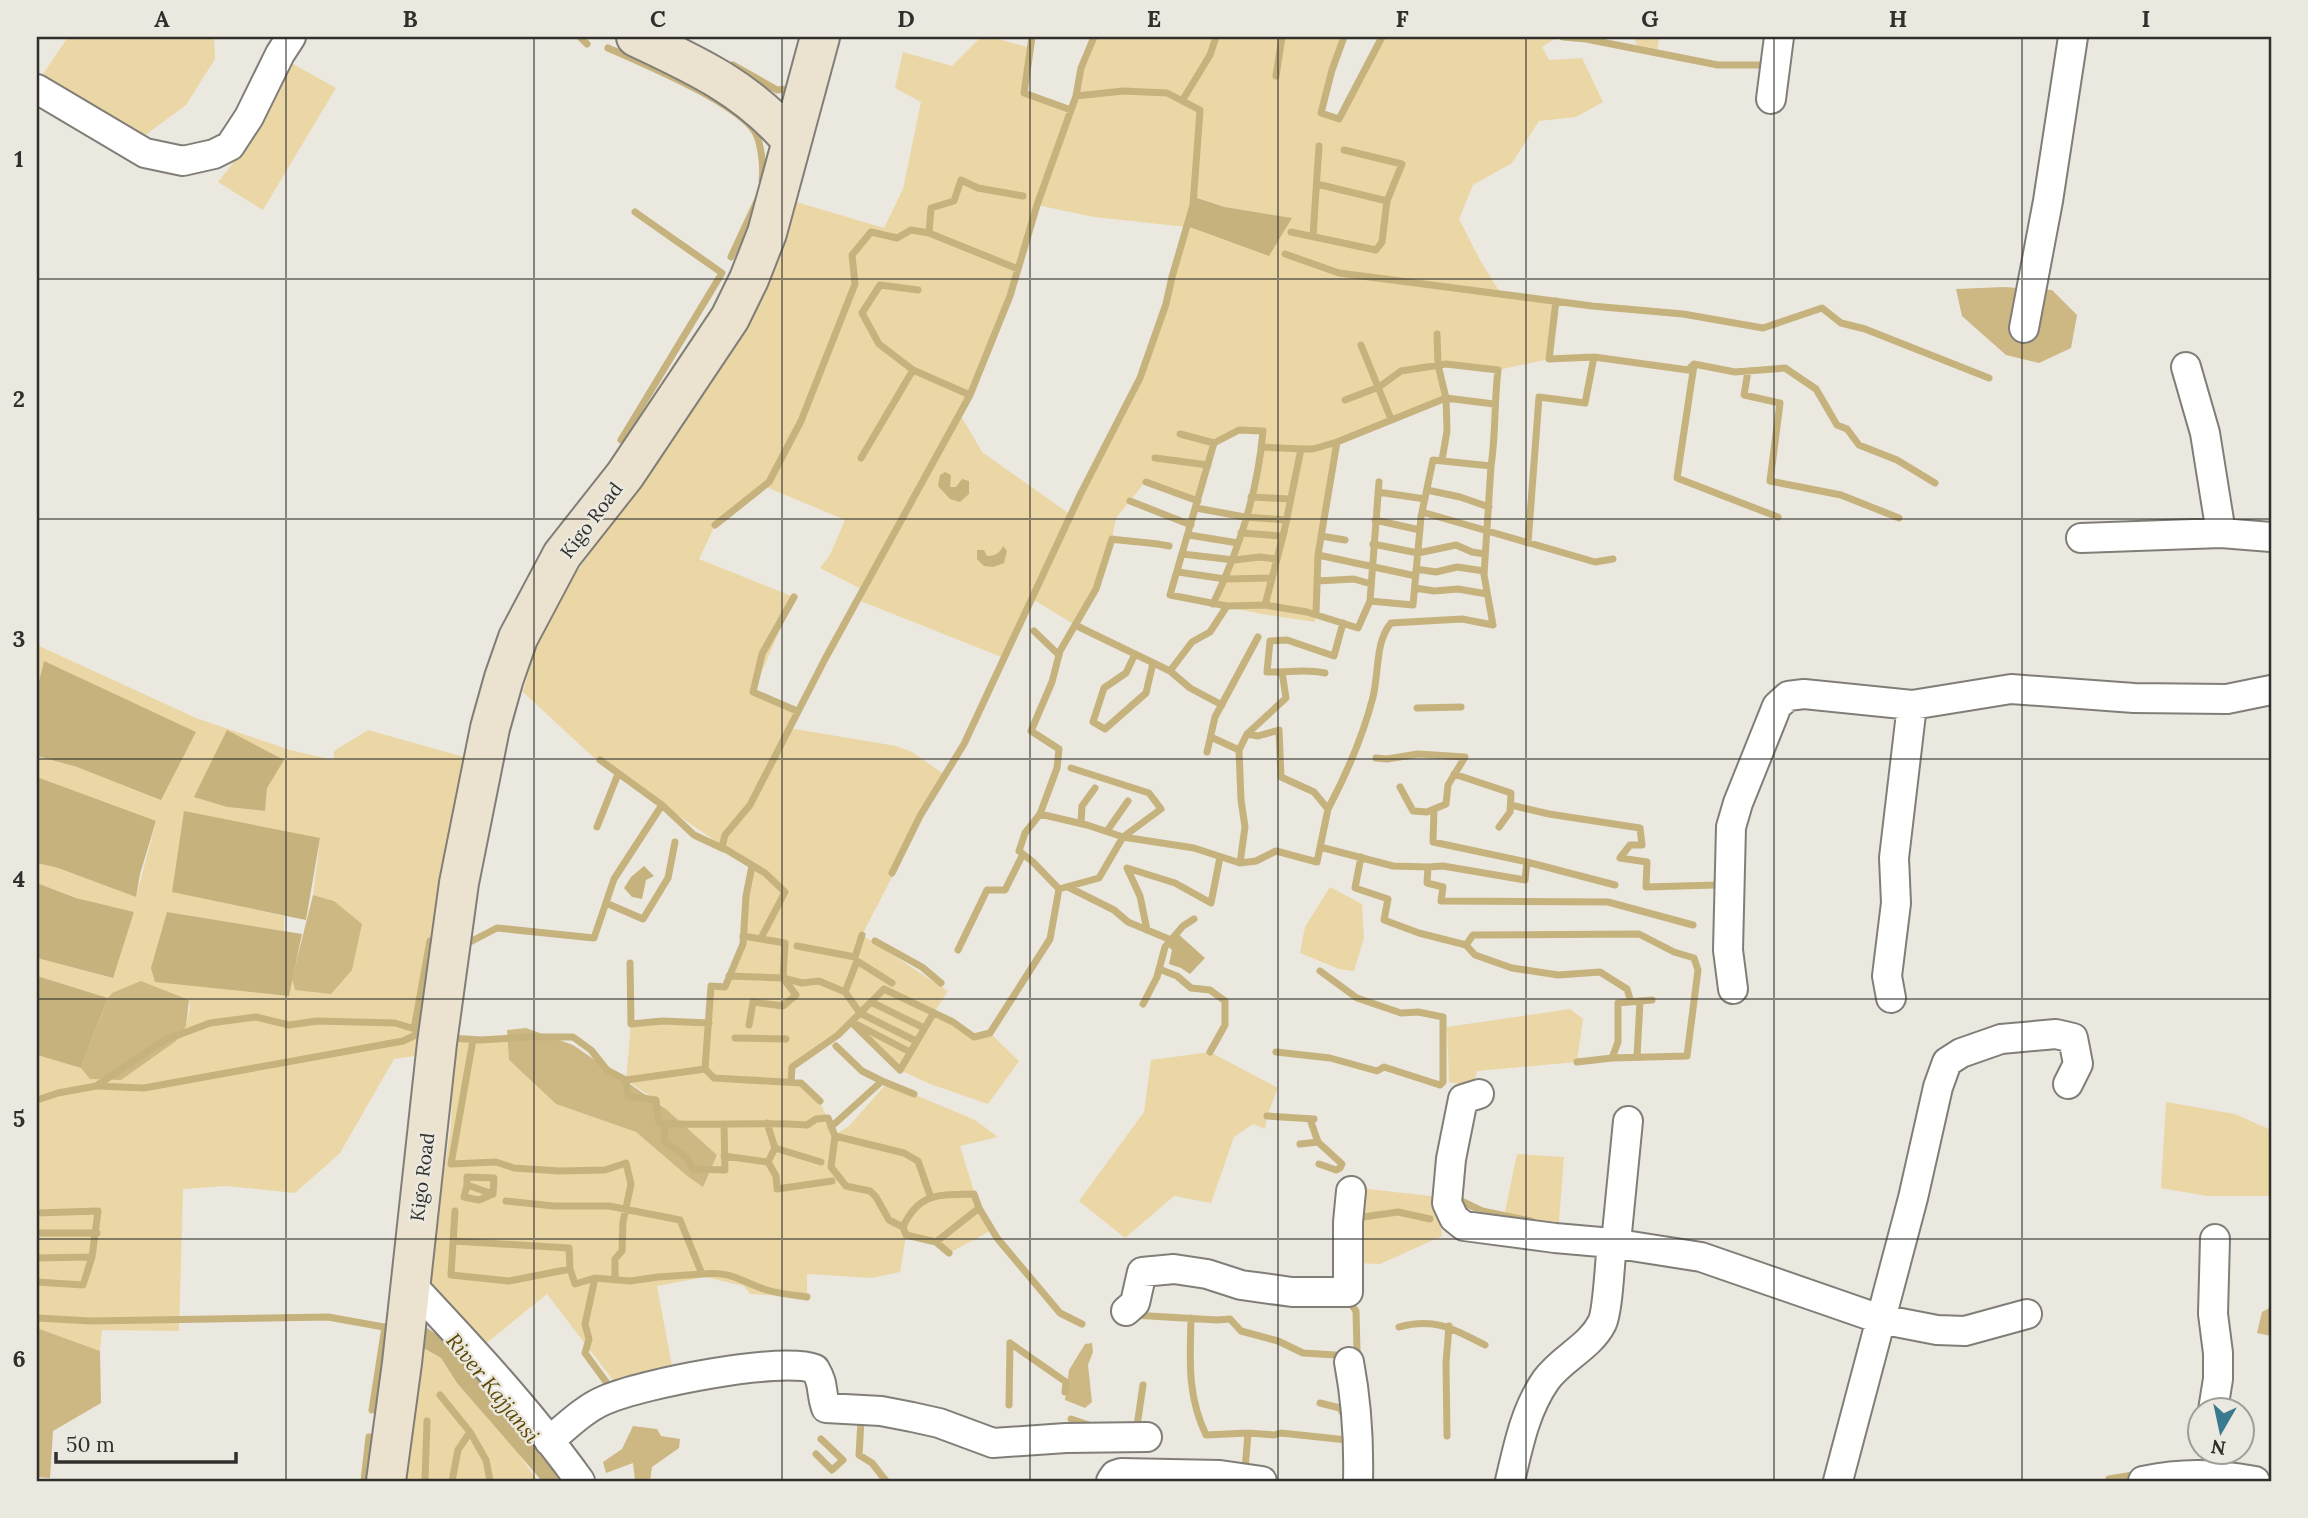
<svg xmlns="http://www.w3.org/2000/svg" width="2308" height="1518" font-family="Lora,serif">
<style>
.green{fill:#ebd7a5;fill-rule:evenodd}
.forest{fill:#cdb883}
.water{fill:#c6b27d}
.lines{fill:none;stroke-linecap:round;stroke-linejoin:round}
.stream{stroke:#c6b27d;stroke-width:7}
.street-casing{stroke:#807e77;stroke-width:32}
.secondary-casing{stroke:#807e77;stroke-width:42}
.street{stroke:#fff;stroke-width:28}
.secondary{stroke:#ebe3cf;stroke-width:38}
.grid{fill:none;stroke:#302f2c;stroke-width:2;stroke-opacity:0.55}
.labels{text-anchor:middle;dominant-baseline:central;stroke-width:5;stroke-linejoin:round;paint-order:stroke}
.street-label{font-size:19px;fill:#302f2c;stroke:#ebe8e0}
.water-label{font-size:21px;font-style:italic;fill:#5d4802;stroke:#ebe8e0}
.neatline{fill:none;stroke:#302f2c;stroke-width:2.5}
.grid-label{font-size:23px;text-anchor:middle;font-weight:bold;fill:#302f2c}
</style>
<rect width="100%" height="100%" fill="#ebe8e0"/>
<path class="green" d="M 68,37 L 214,37 L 215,59 L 186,105 L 144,136 L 141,142 L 37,83 Z
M 981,37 L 991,37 L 1031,48 L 1025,93 L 1071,109 L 1080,74 L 1097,37 L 1344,37 L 1332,70 L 1321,113 L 1339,119 L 1382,37 L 1558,37 L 1542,47 L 1549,60 L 1582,58 L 1603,102 L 1576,117 L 1539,121 L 1512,163 L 1473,185 L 1459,219 L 1480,260 L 1501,294 L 1556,301 L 1549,359 L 1498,370 L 1438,365 L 1446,398 L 1324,445 L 1337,442 L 1318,555 L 1315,622 L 1262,614 L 1213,604 L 1234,560 L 1260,463 L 1262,431 L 1239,430 L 1214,443 L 1198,501 L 1145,482 L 1116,518 L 1112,539 L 1098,579 L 1075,625 L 1031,598 L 1004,658 L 858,600 L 863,590 L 820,568 L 830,555 L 845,520 L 764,486 L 715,525 L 699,559 L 794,597 L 753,692 L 797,711 L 789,728 L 896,746 L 912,752 L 945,775 L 862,935 L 948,991 L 933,1014 L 974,1037 L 990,1033 L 1019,1061 L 988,1104 L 930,1084 L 900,1070 L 851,1022 L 838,1035 L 792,1067 L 791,1082 C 818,1085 825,1115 835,1135 L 849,1126 L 887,1083 L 975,1120 L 998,1137 L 960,1146 L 979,1208 L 992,1230 L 949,1253 L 936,1242 L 906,1235 L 900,1272 L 872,1278 L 807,1274 L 807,1297 L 750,1294 L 744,1286 L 705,1277 L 657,1286 L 674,1377 L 619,1388 L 547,1294 L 479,1349 L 426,1286 L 451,1126 L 453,1038 L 481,1040 L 508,1038 L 509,1060 L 556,1104 L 636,1132 L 686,1175 L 703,1186 L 717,1155 L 656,1100 L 626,1080 L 631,1024 L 662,1021 L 709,1023 L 711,986 L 725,987 L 743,944 L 746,896 L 752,866 L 593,757 L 523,692 L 537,643 L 563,591 L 664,450 L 731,351 L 771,267 L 793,201 L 884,228 L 903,189 L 921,102 L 895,88 L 903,52 L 952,66 ZM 1195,197 L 1225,207 L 1291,218 L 1187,226 ZM 1037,205 L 1094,217 L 1187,227 L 1166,304 L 1140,378 L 1071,515 L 982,452 L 960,414 C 995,349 1016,276 1037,205 Z
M 1633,37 L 1659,37 L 1657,54 L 1640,50 Z
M 286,60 L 336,88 L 263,210 L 218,182 L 238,157 Z
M 37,645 L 196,718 L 290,750 L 334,760 L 334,751 L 368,730 L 464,757 L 434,912 L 428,1024 L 422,1055 L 394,1059 L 340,1153 L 295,1193 L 226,1186 L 183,1189 L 179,1331 L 102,1330 L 100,1351 L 37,1328 L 37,1055 L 81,1068 L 86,1071 L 186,1026 L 190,1008 L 189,999 L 112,993 L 108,998 L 37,976 L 37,958 L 112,978 L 134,912 L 76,898 L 37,883 L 37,863 L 58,868 L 136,897 L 156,822 L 37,777 L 37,756 L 77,767 L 44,661 L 37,689 ZM 267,788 L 264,811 L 227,807 ZM 320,838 L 313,895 L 334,901 L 295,990 L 292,979 L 289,996 L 167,912 L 284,931 L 284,916 L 172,891 Z
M 1330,887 L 1362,904 L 1364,938 L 1354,971 L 1339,969 L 1300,953 L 1305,927 Z
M 1570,1009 L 1583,1019 L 1577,1062 L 1477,1071 L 1473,1087 L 1449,1082 L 1447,1027 Z
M 1210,1052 L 1278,1088 L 1267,1116 L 1265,1129 L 1253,1124 L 1234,1137 L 1211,1203 L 1174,1196 L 1125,1238 L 1079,1201 L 1144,1112 L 1151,1060 Z
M 2166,1102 L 2235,1114 L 2271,1130 L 2271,1196 L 2207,1196 L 2161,1188 Z
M 1517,1154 L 1564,1157 L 1558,1234 L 1502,1226 Z
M 1359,1188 L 1439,1197 L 1442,1236 L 1380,1264 L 1353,1263 Z
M 415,1343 L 441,1358 L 457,1383 L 515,1449 L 538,1481 L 399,1481 Z"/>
<path class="forest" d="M 2004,287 L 2052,290 L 2077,315 L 2071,348 L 2039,363 L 2006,355 L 1962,316 L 1956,289 Z
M 313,895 L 334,901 L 362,924 L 352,970 L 331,994 L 295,990 L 292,979 Z
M 141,981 L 189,1000 L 186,1026 L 176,1041 L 121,1080 L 90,1079 L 81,1068 L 108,998 L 112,993 Z
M 526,1028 L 573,1045 L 666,1109 L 717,1155 L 703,1187 L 686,1175 L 636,1132 L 556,1104 L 509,1060 L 507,1030 Z
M 2271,1307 L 2271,1336 L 2257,1333 L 2262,1312 Z
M 37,1328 L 100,1351 L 101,1403 L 53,1431 L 50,1478 L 37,1477 Z
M 1092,1343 L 1093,1352 L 1088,1365 L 1092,1402 L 1085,1408 L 1065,1400 L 1069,1370 L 1085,1344 Z
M 633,1426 L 657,1429 L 661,1436 L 680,1439 L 679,1448 L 652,1467 L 650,1481 L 635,1481 L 633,1463 L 606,1473 L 603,1462 L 622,1449 Z"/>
<path class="water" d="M 1194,197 L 1225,207 L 1292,218 L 1269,256 L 1187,226 Z
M 945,472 L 951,475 L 950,487 L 956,487 L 962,479 L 969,481 L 969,494 L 960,502 L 950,499 L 938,486 L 940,475 Z
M 1003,546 L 1007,551 L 1004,563 L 993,567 L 984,566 L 977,559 L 977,550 L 984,550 L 987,556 C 995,556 1000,553 1003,546 Z
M 44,661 L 196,732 L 161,800 L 77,767 L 37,756 L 37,689 Z
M 227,730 L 284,760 L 267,788 L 265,811 L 227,807 L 194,797 Z
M 37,777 L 156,821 L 140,874 L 136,897 L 58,868 L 37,863 Z
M 184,811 L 320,838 L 306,920 L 172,892 Z
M 644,866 L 654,876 L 646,880 L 642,899 L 632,897 L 624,888 L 631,877 Z
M 37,883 L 76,898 L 134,912 L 113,978 L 37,958 Z
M 167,912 L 302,934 L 289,996 L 155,982 L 151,968 Z
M 1177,933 L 1205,958 L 1190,974 L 1181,968 L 1169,964 L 1172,950 L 1167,945 Z
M 37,976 L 108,998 L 81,1068 L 37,1055 Z
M 417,1321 L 446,1341 L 562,1481 L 542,1481 L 457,1383 L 441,1358 L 415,1343 Z"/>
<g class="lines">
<path class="stream" d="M 580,37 L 587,44
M 1032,37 L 1024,93 L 1071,110
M 1344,37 L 1332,70 L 1321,113 L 1339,119 L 1382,37
M 1563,37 L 1586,39 L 1718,65 L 1768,65
M 608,48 C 642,63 736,102 755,132 C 761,142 764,169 762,180
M 733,65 L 777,90 L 787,89 L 792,84
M 1276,76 L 1282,37
M 1182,101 L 1210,55 L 1216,37
M 1317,184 L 1387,201
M 1291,232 L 1376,250 L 1382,242 L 1387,201 L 1402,164 L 1344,150
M 929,233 L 1018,269
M 1313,236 L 1319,146
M 1285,254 L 1339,273 L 1592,306 L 1683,314 L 1763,328 L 1822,308 L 1841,323 L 1865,329 L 1989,378
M 731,257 L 758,199
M 1556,301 L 1549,359 L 1594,357 L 1688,370 L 1694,364 L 1735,372 L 1785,368 L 1816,389 L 1837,425 L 1847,429 L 1859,445 L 1897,460 L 1935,483
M 1437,334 L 1438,365 L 1446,398 L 1447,431 L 1442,460
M 1361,345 L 1391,419
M 1694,365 L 1677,478 L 1778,517
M 913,370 L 879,344 L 862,313 L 880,285 L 918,290
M 1748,371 L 1744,395 L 1780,403 L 1770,481 L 1841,495 L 1899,518
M 1345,400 L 1379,387 L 1401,371 L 1446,364 L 1498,370 C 1494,402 1496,434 1491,466
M 1180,434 L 1214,443 L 1170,595 L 1227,606 L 1265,605 L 1307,612 L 1358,628 L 1370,601 L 1413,605 L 1421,517 L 1433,460 L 1491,466 L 1484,575 L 1493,625 L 1462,619 L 1391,623 C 1375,642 1379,673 1373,697 C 1363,736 1347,773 1328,809
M 621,440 L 722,273 L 635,212
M 1337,442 L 1446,398 L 1494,404
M 1262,447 L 1301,449 L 1284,532 L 1265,605
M 1301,449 L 1313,449 L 1337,442 L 1318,555 L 1316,614
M 861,458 L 913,370 L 970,395
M 1155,458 L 1208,465
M 1146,482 L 1198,501
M 1427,490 L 1460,497 L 1489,507
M 1378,492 L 1425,499
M 1251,497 L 1290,499
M 1130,501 L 1191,525
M 1196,508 L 1245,517 L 1287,520
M 1422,512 L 1595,562 L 1613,559
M 1375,520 L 1420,530
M 715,525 L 769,482 L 801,421 L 855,284 L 852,255 L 871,232 L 897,238 L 911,230 L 929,233 L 931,208 L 954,201 L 961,180 L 978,188 L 1023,196
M 1241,533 L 1281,536
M 1189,535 L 1238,543
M 1321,536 L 1345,540
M 1528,543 L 1539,397 L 1585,403 L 1594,357
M 1373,544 L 1418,553 L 1456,545 L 1472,552 L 1485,554
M 1182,554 L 1234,560 L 1260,557 L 1277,559
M 1318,555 L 1416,576
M 1416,569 L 1436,572 L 1457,567 L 1484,571
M 1178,572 L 1225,579 L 1272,578
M 1317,581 L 1354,579 L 1371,584
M 1415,588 L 1434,591 L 1458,589 L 1487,594
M 794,597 L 762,654 L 753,692 L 797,711
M 1370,601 L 1379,482
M 1213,604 C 1239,550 1258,490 1263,431 L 1239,430 L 1214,443
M 1075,625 L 1170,671 L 1190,688 L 1222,705
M 1034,631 L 1059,655
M 1135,654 L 1126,673 L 1104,688 L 1093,722 L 1105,729 L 1146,693 L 1153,663
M 1170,671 L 1192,642 L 1210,632 L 1227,606
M 1325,673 C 1303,668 1289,673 1267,672 L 1270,641 L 1287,640 L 1334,656 L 1343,623
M 1417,708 L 1461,707
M 1239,750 L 1247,734 L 1286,698 L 1282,672
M 1207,752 L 1215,717 L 1258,637
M 1376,758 L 1387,759 L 1418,754 L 1465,757 L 1448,785 L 1446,804 L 1427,812 L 1413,811 L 1400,787
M 600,760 L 662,805 L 694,835 L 724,849
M 1454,774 L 1511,793 L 1510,812 L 1499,827
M 1515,806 L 1549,814 L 1640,828 L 1642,845 L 1630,845 L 1620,858 L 1647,862 L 1646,887 L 1716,885
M 1434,809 L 1433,842 L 1527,862 L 1615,885
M 1040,814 L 1087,825 L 1123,837 L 1194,848 L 1240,863 L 1245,827 L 1241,800 L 1239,750 L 1213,738
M 1081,823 L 1082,806 L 1095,788
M 597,827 L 618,774
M 1107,831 L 1128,801
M 1320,847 L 1393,866 L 1428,867 L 1427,883 L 1443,887 L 1441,901 L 1608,902 L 1693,925
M 1361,857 L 1355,888 L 1388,899 L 1384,920 L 1419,933 L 1466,945 L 1473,935 L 1639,934 L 1674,952 L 1694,958 L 1698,970 L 1687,1056 L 1612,1058 L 1577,1062
M 1240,863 L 1256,861 L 1276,851 L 1317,862 L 1328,809 L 1314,792 L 1281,777 L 1279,730 L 1258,736 L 1247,734
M 1428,867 L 1443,866 L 1525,880 L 1527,862
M 892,873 L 920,816 L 964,744 L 1081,493 L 1140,378 L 1166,304 L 1172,277 L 1193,205 L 1200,110 L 1167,93 L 1123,91 L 1076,96
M 1068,887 L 1114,910 L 1128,922 L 1171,940
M 1059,889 L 1099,878 L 1123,837 L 1161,809 L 1149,793 L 1071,768
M 606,903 L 643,919 L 668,878 L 675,842
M 1147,930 L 1140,896 L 1127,868 L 1175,883 L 1211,903 L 1220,857
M 743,936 L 785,943 L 783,978 L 802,983 L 819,981 L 845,992
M 761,938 L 785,892 L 765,873 L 722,847 L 725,835 L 750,805 L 825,659 L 970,395 L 1010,296 L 1037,205 L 1076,96 L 1081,68 L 1094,37
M 875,941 L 922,967 L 941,983
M 470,942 L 497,928 L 594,938 L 614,879 L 662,805
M 1466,945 L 1475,955 L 1512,968 L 1558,975 L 1600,972 L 1627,989 L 1631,1002
M 797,946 L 855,957 L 862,935
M 958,950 L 987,890 L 1005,890 L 1023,854
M 630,963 L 631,1024 L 662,1021 L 709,1023
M 1159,969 L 1177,976 L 1191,988 L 1210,990 L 1225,1001 L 1225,1025 L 1210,1052
M 729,976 L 783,978 L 796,995 L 783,1006 L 753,1002 L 749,1025
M 892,983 L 857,961 L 845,992 L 860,1013 L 916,1041
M 871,1002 L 924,1028
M 1143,1004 L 1157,977 L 1165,947 L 1183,926 L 1194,919
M 851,1022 L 900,1070 L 933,1014
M 858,1025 L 910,1052
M 414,1029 L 430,941
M 450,1038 L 481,1040 L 528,1037 L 573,1037 L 591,1050 L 607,1070 L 626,1080 L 628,1096 L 656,1100 L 659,1123 C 708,1127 758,1121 807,1125 L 816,1119 L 828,1118 L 835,1136 L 831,1167 L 846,1186 L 870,1191 L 876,1197 L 889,1220 L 903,1227 L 906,1235 L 936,1242 L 949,1253
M 735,1038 L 786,1039
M 473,1040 L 451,1164 L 496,1162 L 514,1168 L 559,1171 L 605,1170 L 626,1163 L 631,1184 L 623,1222 L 622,1251 L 615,1259 L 615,1280
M 1276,1052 L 1330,1058 L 1377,1071 L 1384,1067 L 1440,1085 L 1443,1082 L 1443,1017 L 1418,1012 L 1401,1013 L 1357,998 L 1320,971
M 1637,1057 L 1640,1001
M 1612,1058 L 1618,1042 L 1618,1003 L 1652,1000
M 705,1069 L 714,1078 L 801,1083 L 820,1101
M 626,1080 L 705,1069 L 711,986 L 725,987 L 743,944 L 746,896 L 752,866
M 882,1081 L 914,1094
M 791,1082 L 792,1067 L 838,1035 L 884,989 L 953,1022 L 974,1037 L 990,1033 L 1050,939 L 1059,889 L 1033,862 L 1019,851 L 1025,833 L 1040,814 L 1057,768 L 1059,749 L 1031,731 L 1052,682 L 1060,651 L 1096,589 L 1112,539 C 1131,542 1150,542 1169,546
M 97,1086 L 144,1088 L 403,1041 L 422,1032
M 37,1100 L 58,1093 L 96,1086 L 165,1040 L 210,1023 L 256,1017 L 289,1025 L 317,1021 L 395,1023 L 428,1033
M 1267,1116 L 1314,1119
M 665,1124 L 664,1141 L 686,1157 L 693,1169 L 725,1170 L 724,1124
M 831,1127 L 882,1081 L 862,1071 L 836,1046
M 835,1136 L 904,1153 L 918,1161 L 931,1198
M 1318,1142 L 1342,1164 L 1340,1168 L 1336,1170 L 1319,1164
M 1300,1144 L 1318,1142 L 1310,1119
M 775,1148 L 821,1162
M 724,1156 L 768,1162 L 775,1148 L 767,1123
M 768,1162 L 776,1176 L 777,1189 L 832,1181
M 467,1185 L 464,1197 L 479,1200 L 493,1194 L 494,1178 L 467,1177 L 467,1185 L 493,1194
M 1453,1197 L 1482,1211 L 1531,1221
M 506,1201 L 554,1206 L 609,1206 L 680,1220 L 702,1274 C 735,1271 740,1282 767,1290 C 780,1294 794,1295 807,1297
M 979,1208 L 997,1238 L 1060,1313 L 1082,1324
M 455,1211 L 451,1275 L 509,1281 L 570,1269 L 575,1284 L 595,1278 L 630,1281 L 658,1277 L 702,1274
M 37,1213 L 98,1211 L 92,1257 L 83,1285 L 37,1282
M 1355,1214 L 1363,1217 L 1398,1212 L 1430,1219
M 903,1227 C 919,1192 940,1195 974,1194 L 979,1208 L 936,1242
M 37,1233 L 97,1233
M 453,1241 L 569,1248 L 570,1269
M 37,1258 L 92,1257
M 595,1278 L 585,1324 L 589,1339 L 585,1353 L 612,1390
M 1133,1315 L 1217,1320 L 1230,1319 L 1241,1331 L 1278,1341 L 1303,1353 L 1352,1356 L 1357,1350 L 1356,1311 L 1349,1301
M 37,1318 L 91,1321 L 328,1317 L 395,1329
M 1191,1318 C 1190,1360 1187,1395 1206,1435 L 1248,1433 L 1274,1435 L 1281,1433 L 1347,1440 L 1349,1446
M 1399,1327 C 1435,1317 1454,1329 1485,1345
M 1010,1343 L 1066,1382 L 1065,1392
M 440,1395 L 470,1432 L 458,1450 L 452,1481
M 1320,1403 L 1340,1408 L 1345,1417
M 1009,1405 L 1010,1343
M 372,1410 L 385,1327
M 1071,1419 L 1089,1425
M 861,1421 L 859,1455 L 872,1463 L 886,1481
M 1133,1426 L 1137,1426 L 1143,1385
M 470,1432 L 486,1460 L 490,1481
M 1447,1436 L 1446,1363 L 1449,1326
M 816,1454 L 832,1470 L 843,1460 L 821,1439
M 1247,1470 L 1245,1470 L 1248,1433
M 2109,1479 L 2139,1474
M 364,1481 L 369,1437
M 425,1481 L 427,1421"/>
<defs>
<path id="street" d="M 37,89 L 145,153 L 183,161 L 214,154 L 230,146 L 249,117 L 280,54 L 291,37
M 1771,99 L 1779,37
M 2024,328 L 2048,201 L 2073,37
M 2186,367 L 2205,433 L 2221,533
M 2081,538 L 2221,533 L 2271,537
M 1733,989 L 1728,950 L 1731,827 L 1738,803 L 1777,706 L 1788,696 L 1804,694 L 1912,705 L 2011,689 L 2134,698 L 2227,699 L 2271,690
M 1891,998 L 1887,976 L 1896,903 L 1894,858 L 1912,705
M 1479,1094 L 1463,1099 L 1451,1159 L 1447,1203 L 1454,1218 L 1464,1226 L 1555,1238 L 1612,1243 L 1701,1257 L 1880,1319 L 1937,1330 L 1965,1331 L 2027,1314
M 1616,1243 L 1628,1121
M 410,1283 C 469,1346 529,1410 580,1481
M 1126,1311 L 1135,1303 L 1142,1272 L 1174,1269 L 1207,1274 L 1241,1285 L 1292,1292 L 1348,1292 L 1348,1222 L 1351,1191
M 1349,1362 C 1357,1404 1359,1439 1358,1481
M 2213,1410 L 2218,1379 L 2218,1353 L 2213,1314 L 2215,1239
M 549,1441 C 566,1427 585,1408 605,1400 C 641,1384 781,1356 815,1369 C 825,1386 820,1391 826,1408 L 881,1411 L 912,1417 L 939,1423 L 993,1443 L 1066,1438 L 1147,1437
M 1111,1481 L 1115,1475 L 1121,1473 L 1220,1475 L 1262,1481
M 1510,1481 C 1518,1447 1525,1410 1546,1380 C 1562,1358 1590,1347 1602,1323 C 1608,1311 1610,1259 1612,1243
M 1838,1481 L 1913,1198 L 1938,1087 L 1947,1062 L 1961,1053 L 2001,1039 L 2056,1034 L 2073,1038 L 2078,1064 L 2068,1084
M 2143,1481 C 2186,1472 2213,1474 2255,1481"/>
<path id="secondary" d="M 636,37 C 696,65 748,89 791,140
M 386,1481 L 402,1363 L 437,1043 L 459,883 L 490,728 L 504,678 L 518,638 L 562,555 L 625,475 L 730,318 L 749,279 L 767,233 L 820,37"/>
</defs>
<use href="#street" class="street-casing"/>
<use href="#secondary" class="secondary-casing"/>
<use href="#street" class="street"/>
<use href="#secondary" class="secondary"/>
</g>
<path class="grid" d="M 286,37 L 286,1481M 534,37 L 534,1481M 782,37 L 782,1481M 1030,37 L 1030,1481M 1278,37 L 1278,1481M 1526,37 L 1526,1481M 1774,37 L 1774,1481M 2022,37 L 2022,1481M 37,279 L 2271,279M 37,519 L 2271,519M 37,759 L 2271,759M 37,999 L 2271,999M 37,1239 L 2271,1239"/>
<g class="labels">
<g class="street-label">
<text transform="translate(591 520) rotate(-53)">Kigo Road</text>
<text transform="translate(422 1177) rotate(-83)">Kigo Road</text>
</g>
<g class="water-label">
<text transform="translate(493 1388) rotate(51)">River Kajjansi</text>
</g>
</g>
<rect width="2308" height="1518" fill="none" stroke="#ebe8e0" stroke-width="77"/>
<g transform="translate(2221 1431) rotate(189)"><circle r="33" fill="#ebe8e0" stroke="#a09e98" stroke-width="2"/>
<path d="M0-5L12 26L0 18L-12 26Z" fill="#3a7a8e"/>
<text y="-10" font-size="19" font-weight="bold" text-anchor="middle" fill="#302f2c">N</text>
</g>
<path d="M56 1452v10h180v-10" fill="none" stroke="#302f2c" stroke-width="3.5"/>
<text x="66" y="1452" font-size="21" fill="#302f2c" stroke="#ebe8e0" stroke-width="5" paint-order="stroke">50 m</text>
<rect x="38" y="38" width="2232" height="1442" class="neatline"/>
<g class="grid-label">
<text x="162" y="27">A</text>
<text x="410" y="27">B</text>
<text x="658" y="27">C</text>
<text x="906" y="27">D</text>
<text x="1154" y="27">E</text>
<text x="1402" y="27">F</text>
<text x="1650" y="27">G</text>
<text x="1898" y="27">H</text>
<text x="2146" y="27">I</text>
<text x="19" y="167">1</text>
<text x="19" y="407">2</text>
<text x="19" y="647">3</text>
<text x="19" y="887">4</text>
<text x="19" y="1127">5</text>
<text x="19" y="1367">6</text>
</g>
</svg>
